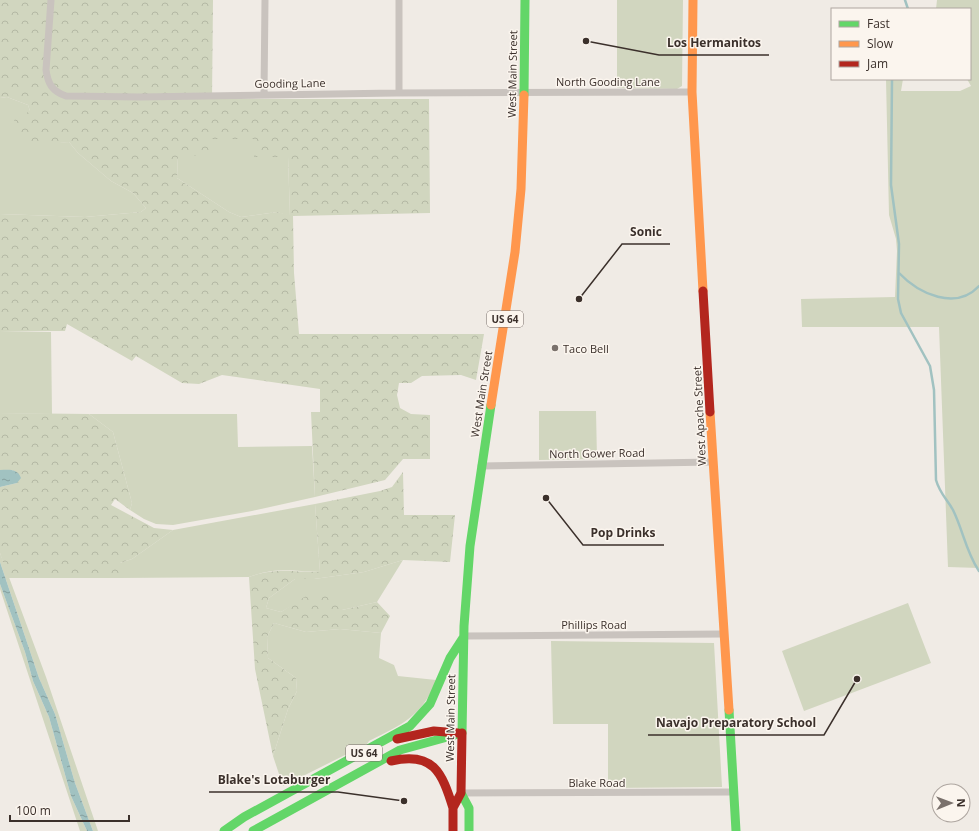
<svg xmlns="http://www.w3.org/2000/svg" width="979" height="831" font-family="'Open Sans',sans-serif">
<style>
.green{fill:#d1d6bf}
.forest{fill:url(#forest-crowns);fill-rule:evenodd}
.water{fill:url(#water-ripples)}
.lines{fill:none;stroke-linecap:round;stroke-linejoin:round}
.stream{stroke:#a1c2c1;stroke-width:2.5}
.street{stroke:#c9c3be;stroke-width:7}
.fast{stroke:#63d668;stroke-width:9}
.slow{stroke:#ff974d;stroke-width:9}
.jam{stroke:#b3261e;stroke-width:9}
.poi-dot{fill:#7a716c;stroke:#fbf5ee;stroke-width:1.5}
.labels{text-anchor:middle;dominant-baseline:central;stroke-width:3;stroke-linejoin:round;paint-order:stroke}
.shield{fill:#fbf5ee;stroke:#756b66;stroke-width:1}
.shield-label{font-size:10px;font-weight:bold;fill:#3b302b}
.street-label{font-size:11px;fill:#3b302b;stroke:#fbf5ee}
.poi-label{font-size:11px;fill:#3b302b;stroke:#fbf5ee;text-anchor:start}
.leader{fill:none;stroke:#3b302b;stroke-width:1.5}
.callout-dot{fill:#3b302b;stroke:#fbf5ee;stroke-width:1.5}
.callout-label{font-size:12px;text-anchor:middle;font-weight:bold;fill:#3b302b;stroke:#fbf5ee;stroke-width:3;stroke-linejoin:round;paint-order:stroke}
</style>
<defs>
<pattern id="forest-crowns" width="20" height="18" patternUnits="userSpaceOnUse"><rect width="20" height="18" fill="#d1d6bf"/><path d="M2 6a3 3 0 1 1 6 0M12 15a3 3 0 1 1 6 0" fill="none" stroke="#b4b8a4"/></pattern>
<pattern id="water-ripples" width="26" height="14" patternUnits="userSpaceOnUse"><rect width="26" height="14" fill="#a1c2c1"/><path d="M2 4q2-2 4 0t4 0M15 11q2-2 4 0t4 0" fill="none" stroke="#849e9d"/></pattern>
</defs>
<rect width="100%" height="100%" fill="#f0ebe5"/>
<path class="green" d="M 617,0 L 683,0 L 682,86 L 677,89 L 617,88 Z
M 937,0 L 979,0 L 979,568 L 948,567 L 939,327 L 802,327 L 801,299 L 895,297 L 897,251 L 896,239 L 889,215 L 886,79 L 903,79 L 901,91 L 960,91 L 971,86 L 967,79 L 970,79 L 970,9 L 936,9 Z
M 7,97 L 28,105 L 30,111 L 52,143 L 69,142 L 78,153 L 111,181 L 133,193 L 146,208 L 141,212 L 85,217 L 0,214 L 0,98 Z
M 211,139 L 254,139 L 254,157 L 288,157 L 290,216 L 277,212 L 241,217 L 229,212 L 177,178 L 178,156 L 211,156 Z
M 0,331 L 51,332 L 52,414 L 0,413 Z
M 539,411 L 596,411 L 597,459 L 539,460 Z
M 89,414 L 237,414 L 238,447 L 312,446 L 315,497 L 252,511 L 173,525 L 156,524 L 144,519 L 130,510 L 132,503 L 113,432 Z
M 315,504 L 320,572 C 291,571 277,567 249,577 L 120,578 L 120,563 L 132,559 L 173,530 Z
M 0,553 L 46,677 L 98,831 L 93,831 L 75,783 L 55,714 L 39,678 L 0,562 Z
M 403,560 L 377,602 L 342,610 L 295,604 L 281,612 L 266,608 L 269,598 L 295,579 L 314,579 L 364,572 Z
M 0,584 L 25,652 L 33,681 L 49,717 L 71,796 L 87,831 L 80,831 L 0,589 Z
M 908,603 L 931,663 L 804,711 L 782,651 Z
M 274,623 L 306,632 L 340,629 L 381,633 L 379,658 L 394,665 L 398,676 L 436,680 C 423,716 401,725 369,741 L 367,744 L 283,786 L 273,756 L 288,709 L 297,691 L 296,678 L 268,658 L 267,637 Z
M 551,641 L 714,643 L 722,787 L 608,788 L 608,724 L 553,724 Z"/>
<path class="forest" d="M 0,0 L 213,0 L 212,99 L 429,99 L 430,213 L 293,216 L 294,273 L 299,334 L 484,334 L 476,380 L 461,375 L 422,376 L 411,383 L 399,383 L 397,395 L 400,408 L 411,414 L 430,415 L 430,459 L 403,459 L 385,480 L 315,497 L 311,412 L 320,412 L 320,389 L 222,375 L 199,384 L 182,383 L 136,356 L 132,361 L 67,324 L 65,331 L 0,331 L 0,214 L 85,217 L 141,212 L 146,208 L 133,193 L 111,181 L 78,153 L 69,142 C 44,144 18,155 14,120 L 30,111 L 28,105 L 7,97 L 0,98 ZM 211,139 L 254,139 L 254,157 L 288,157 L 290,215 L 277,212 L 241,217 L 229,212 L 177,178 L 178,156 L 211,156 Z
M 0,413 L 89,414 L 113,432 L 132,503 L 130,510 L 115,499 L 111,505 L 154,528 L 173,530 L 132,559 L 120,563 L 120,578 L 8,578 L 0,553 L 0,487 L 17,483 L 13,470 L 0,470 Z
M 403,472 L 404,515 L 455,515 L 450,562 L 403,560 L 364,572 L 314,579 L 295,579 L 269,598 L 266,608 L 281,612 L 309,594 L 331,591 L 342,610 L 377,602 L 390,616 L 381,633 L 340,629 L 306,632 L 274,623 L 267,637 L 268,658 L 296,678 L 297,691 L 288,709 L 273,756 L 255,669 L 249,577 C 278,567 291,572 320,572 L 315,504 L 380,491 L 392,487 Z"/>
<path class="water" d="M 0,470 C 9,470 17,468 21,478 L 17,483 L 0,487 Z
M 0,562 L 39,678 L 55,714 L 75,783 L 93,831 L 87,831 L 71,796 L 49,717 L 33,681 L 25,652 L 0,584 Z"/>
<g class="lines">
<path class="stream" d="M 905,0 L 908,9
M 892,79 L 891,185 L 899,244 L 898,299 L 901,313 L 930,366 L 934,390 L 936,480 C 940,494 947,499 953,510 C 963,530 966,552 979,571
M 899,273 C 919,294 956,311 979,286"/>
<path class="street" d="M 51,0 L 46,70 C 48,84 52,91 66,96 L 140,97 L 396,93 L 692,92
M 399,93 L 399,0
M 264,94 L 265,0
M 481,466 L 713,462
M 464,636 L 723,634
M 461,793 L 734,792"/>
<path class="fast" d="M 524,95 L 525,0
M 729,710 L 736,831
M 462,733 L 464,626 L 470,546 L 491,405
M 461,793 L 469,808 L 469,831
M 224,831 L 244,817 L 410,726 L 430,704 L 450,658 L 463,638
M 253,831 L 400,750 L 462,733"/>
<path class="slow" d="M 693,0 L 692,92 L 703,291
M 491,405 L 515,252 L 521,189 L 524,95
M 710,412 L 729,710"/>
<path class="jam" d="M 703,291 L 710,412
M 397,739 L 434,731 L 458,733
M 391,761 C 433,751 442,772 453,808
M 453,831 L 453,808 L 461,793 L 462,733"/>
</g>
<circle class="poi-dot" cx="555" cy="348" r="4"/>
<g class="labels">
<g class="shield">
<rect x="487" y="311" width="36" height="16" rx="3"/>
<rect x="346" y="745" width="36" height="16" rx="3"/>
</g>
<g class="shield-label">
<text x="505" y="319">US 64</text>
<text x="364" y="753">US 64</text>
</g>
<g class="street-label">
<text transform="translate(512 74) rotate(-89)">West Main Street</text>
<text x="608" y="81">North Gooding Lane</text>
<text transform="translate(290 83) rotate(-1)">Gooding Lane</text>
<text transform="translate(481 394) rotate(-81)">West Main Street</text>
<text transform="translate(699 416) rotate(-93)">West Apache Street</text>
<text transform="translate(597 453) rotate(-1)">North Gower Road</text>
<text x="594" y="624">Phillips Road</text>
<text transform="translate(450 718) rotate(-89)">West Main Street</text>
<text x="597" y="782">Blake Road</text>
</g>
<g class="poi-label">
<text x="563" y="348">Taco Bell</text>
</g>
</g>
<path class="leader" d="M586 41L659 55H769M579 299L622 244H670M546 498L583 545H664M857 679L824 735H648M404 801L338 792H209"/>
<g class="callout-dot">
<circle cx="586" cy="41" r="4"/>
<circle cx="579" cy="299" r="4"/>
<circle cx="546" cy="498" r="4"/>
<circle cx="857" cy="679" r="4"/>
<circle cx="404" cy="801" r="4"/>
</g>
<g class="callout-label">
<text x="714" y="47">Los Hermanitos</text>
<text x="646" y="236">Sonic</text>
<text x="623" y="537">Pop Drinks</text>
<text x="736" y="727">Navajo Preparatory School</text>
<text x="274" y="784">Blake's Lotaburger</text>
</g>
<rect x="831" y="8" width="140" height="72" fill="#fbf5ee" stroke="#aea6a0"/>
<rect x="839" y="21" width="20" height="6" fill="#63d668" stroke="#aea6a0"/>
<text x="867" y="28" font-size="12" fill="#3b302b">Fast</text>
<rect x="839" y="41" width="20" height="6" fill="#ff974d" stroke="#aea6a0"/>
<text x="867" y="48" font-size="12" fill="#3b302b">Slow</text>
<rect x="839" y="61" width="20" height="6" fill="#b3261e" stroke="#aea6a0"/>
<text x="867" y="68" font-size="12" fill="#3b302b">Jam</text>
<g transform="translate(951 803) rotate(89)"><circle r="19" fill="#fbf5ee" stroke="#aea6a0"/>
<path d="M0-3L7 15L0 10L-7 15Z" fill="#7a716c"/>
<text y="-6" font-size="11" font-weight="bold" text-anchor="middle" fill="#3b302b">N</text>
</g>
<path d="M10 815v6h119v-6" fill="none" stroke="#3b302b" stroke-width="2"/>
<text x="16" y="815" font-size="12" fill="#3b302b" stroke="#fbf5ee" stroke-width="3" paint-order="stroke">100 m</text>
</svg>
